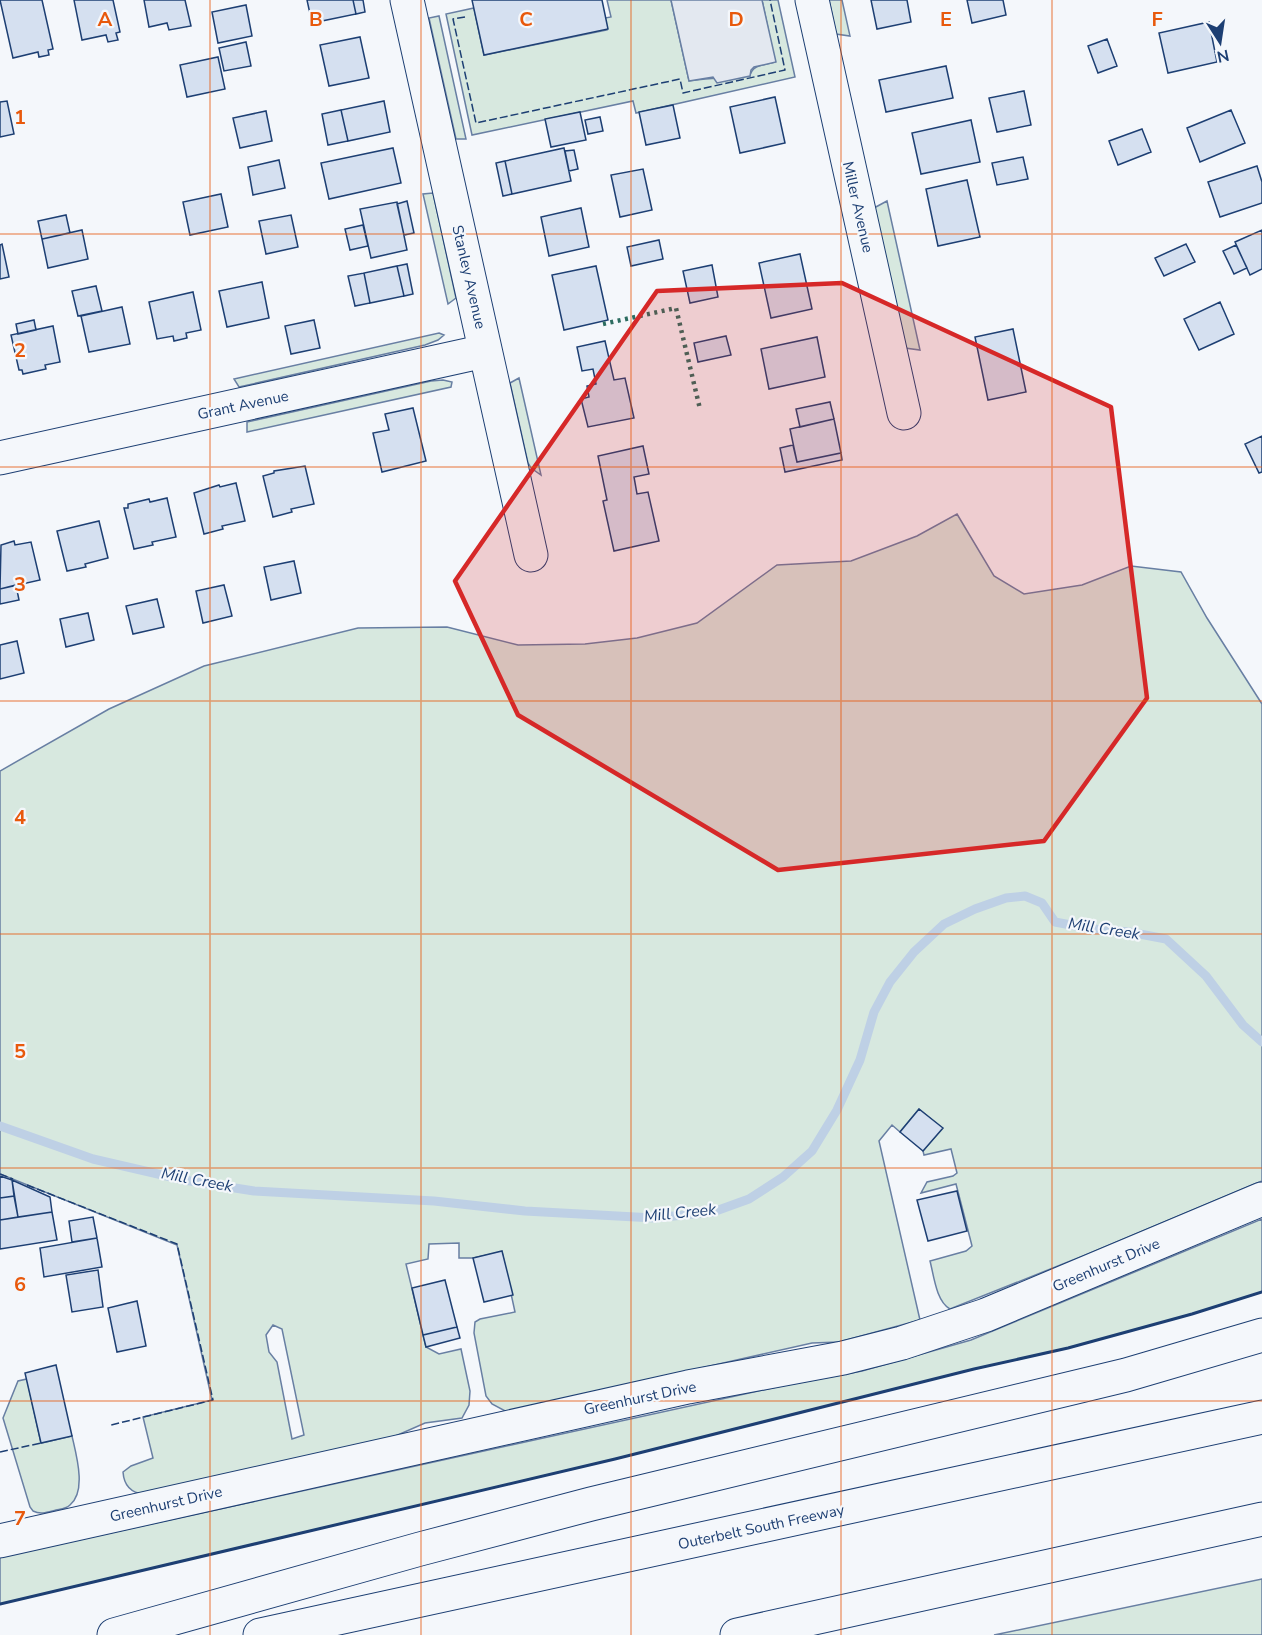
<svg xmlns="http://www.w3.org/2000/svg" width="1262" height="1635" font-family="'Nunito Sans',sans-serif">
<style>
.green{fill:#d7e8df;stroke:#687fa3;stroke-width:1.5;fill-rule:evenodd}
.parking{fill:#e3e8f0;stroke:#687fa3;stroke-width:1.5}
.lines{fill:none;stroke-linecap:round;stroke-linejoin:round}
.stream{stroke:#bed0e5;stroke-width:9}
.building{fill:#d5e0f0;stroke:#1d3f73;stroke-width:1.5}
.minor-casing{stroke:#1d3f73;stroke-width:35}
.highway-casing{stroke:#1d3f73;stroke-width:35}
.minor{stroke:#f4f7fb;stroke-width:33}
.highway{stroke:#f4f7fb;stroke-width:33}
.hedge{stroke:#2c6c60;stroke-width:4.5;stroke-dasharray:3 4.5;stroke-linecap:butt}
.fence{stroke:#1d3f73;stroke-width:1.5;stroke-dasharray:8 3;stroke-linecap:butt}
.wall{stroke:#1d3f73;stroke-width:3}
.marked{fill:#d62828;fill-opacity:0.2;stroke:#d62828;stroke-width:4.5;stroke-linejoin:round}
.grid{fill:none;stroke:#e8590c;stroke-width:1.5;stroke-opacity:0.55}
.labels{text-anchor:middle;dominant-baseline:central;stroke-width:4.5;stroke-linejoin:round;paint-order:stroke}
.street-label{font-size:15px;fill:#1d3f73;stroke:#f4f7fb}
.water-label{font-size:16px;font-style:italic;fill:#1d3f73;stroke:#f4f7fb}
.grid-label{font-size:20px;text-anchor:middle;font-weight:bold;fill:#e8590c;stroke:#f4f7fb;stroke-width:4.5;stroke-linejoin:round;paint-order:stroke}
</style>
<rect width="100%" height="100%" fill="#f4f7fb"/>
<path class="green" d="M 607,0 L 671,0 L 689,81 C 710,77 728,78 750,76 C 752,64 765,65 775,62 L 762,0 L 778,0 L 795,77 L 636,113 L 633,101 L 472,135 L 446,14 L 474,8 L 484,55 L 607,30 L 605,18 L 611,17 Z
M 829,0 L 842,0 L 850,36 L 836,34 Z
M 439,16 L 466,139 L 456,139 L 429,18 Z
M 433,193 L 456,298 L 448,304 L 423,194 Z
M 887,201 L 920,350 L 905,348 L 874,208 Z
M 439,333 L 444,335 L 438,340 L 425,345 L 239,387 L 234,379 Z
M 519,378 L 541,475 L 531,468 L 528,463 L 510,383 Z
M 443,380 L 452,382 L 451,387 L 247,432 L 247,422 L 431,381 Z
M 957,514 L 994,576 L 1024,594 L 1082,585 L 1131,566 L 1181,572 L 1207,618 L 1262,704 L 1262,1181 L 1083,1256 L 950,1309 C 936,1301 934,1276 930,1261 L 966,1251 L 972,1246 L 971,1242 L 956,1184 L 921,1193 L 927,1182 L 953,1176 L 957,1173 L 951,1149 L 924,1155 L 923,1151 L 942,1128 L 919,1109 L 900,1132 L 892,1125 L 879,1141 L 920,1320 L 839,1342 L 812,1343 L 507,1412 L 492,1404 L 486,1396 L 474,1333 L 475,1322 L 480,1319 L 515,1312 L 502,1252 L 473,1258 L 459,1258 L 459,1243 L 429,1244 L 428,1259 L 406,1264 L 426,1347 L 439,1354 L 461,1349 L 470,1391 L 469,1405 L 462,1418 L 425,1423 L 391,1438 L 144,1494 C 132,1493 124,1486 123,1472 L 131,1466 L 153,1458 L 143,1417 L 212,1400 L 177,1245 L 0,1174 L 0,771 L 109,709 L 204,666 L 358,628 L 447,627 L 518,645 L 585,644 L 637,638 L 697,623 L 777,565 L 851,561 L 917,536 ZM 273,1325 L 282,1329 L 304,1435 L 292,1439 L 277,1362 L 269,1352 L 266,1335 Z
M 1262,1219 L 1262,1292 L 1192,1314 L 1068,1348 L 974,1369 L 615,1459 L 0,1604 L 0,1557 L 781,1386 L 862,1371 L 971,1340 Z
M 27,1379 L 41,1443 L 72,1436 C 76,1454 87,1491 70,1505 C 66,1509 61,1509 56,1510 C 48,1512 41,1515 33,1511 L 30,1507 L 3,1418 L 18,1381 Z
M 1262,1579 L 1262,1635 L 994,1635 Z"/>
<path class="parking" d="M 671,0 L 762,0 L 776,62 L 754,67 L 751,70 L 750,76 L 717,83 L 713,77 L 689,81 Z"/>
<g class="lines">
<path class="stream" d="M 0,1126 L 93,1159 L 184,1180 L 254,1191 L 434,1201 L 525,1211 L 654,1218 L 713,1212 L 749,1199 L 783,1177 L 812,1151 L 837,1110 L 860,1060 L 874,1012 L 890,982 L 914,952 L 944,924 L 975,909 L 1006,898 L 1025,896 L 1042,903 L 1055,922 L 1092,929 L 1129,932 L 1166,939 L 1206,976 L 1243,1025 L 1262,1042"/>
</g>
<path class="building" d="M 0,0 L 42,0 L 53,49 L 48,50 L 49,55 L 39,57 L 38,52 L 13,58 Z
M 74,0 L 113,0 L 120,32 L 116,33 L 118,40 L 108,42 L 106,35 L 82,40 Z
M 144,0 L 185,0 L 191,26 L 169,30 L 167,23 L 149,27 Z
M 307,0 L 353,0 L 356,14 L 312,23 Z
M 353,0 L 363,0 L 365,12 L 356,14 Z
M 472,0 L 602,0 L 608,29 L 484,55 Z
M 871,0 L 907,0 L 911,22 L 877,29 Z
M 967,0 L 1003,0 L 1006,15 L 972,23 Z
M 246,5 L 252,36 L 218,43 L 212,12 Z
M 1209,22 L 1217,62 L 1168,73 L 1159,33 Z
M 360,37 L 369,78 L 329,86 L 320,45 Z
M 1107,39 L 1117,66 L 1098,73 L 1088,46 Z
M 246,42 L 251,66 L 224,71 L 219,48 Z
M 218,57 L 225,89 L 187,97 L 180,65 Z
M 946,66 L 953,98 L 886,112 L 879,80 Z
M 1024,91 L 1031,125 L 997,132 L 989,98 Z
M 775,97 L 785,143 L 740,153 L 730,107 Z
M 7,101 L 14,134 L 0,137 L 0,102 Z
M 384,101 L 390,132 L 348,141 L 341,110 Z
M 673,105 L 680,138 L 646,145 L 639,112 Z
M 341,110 L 348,141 L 328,145 L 322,114 Z
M 1231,110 L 1245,143 L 1200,162 L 1187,128 Z
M 266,111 L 272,141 L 240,148 L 233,118 Z
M 580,112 L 586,140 L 551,147 L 545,119 Z
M 600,117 L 603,131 L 588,134 L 585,120 Z
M 971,120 L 980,162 L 921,174 L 912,133 Z
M 1142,129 L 1151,152 L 1118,165 L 1109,141 Z
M 393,148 L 401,183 L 329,199 L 321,163 Z
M 564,148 L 571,181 L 512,194 L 505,161 Z
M 574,150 L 578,169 L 569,171 L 565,151 Z
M 1023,157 L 1028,179 L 997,185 L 992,163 Z
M 279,160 L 285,188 L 253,195 L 248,167 Z
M 505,161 L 512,194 L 503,196 L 496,163 Z
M 1257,166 L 1262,182 L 1262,203 L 1220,217 L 1208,182 Z
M 643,169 L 652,210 L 620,217 L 611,175 Z
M 967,180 L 980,237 L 938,246 L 926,189 Z
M 221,194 L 228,227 L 190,235 L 183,202 Z
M 407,201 L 414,233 L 404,235 L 397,204 Z
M 397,202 L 407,250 L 371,258 L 360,209 Z
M 581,208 L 589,247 L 549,256 L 541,217 Z
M 66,215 L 70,233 L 42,239 L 38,221 Z
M 291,215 L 298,247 L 266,254 L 259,221 Z
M 363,225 L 368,246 L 350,250 L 345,229 Z
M 82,230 L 88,259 L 48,268 L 42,239 Z
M 1262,230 L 1262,269 L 1250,275 L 1235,242 Z
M 659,240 L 663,259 L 631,266 L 627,247 Z
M 2,244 L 9,277 L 0,279 L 0,245 Z
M 1186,244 L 1195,262 L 1164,276 L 1155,258 Z
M 1236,245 L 1247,268 L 1234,274 L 1223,251 Z
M 800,254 L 812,309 L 771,318 L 759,263 Z
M 407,264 L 413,294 L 404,296 L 397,266 Z
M 712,265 L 718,297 L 690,303 L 683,271 Z
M 397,266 L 404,296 L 370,303 L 364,273 Z
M 596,266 L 608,320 L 564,330 L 552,275 Z
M 364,273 L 370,303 L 355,306 L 348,276 Z
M 262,282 L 269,318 L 227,327 L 219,291 Z
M 96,286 L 102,311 L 78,316 L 72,291 Z
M 193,292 L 201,330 L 186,333 L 187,338 L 174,341 L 173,336 L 157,339 L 149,302 Z
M 1220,302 L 1234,334 L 1199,350 L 1184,319 Z
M 122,307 L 130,344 L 89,352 L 81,316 Z
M 34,320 L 36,330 L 18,334 L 16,324 Z
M 314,320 L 320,348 L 291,354 L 285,326 Z
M 53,326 L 60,362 L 45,365 L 46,369 L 23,374 L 22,370 L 19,370 L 11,335 Z
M 1013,329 L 1026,392 L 988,400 L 975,337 Z
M 726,336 L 731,355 L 698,362 L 694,343 Z
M 817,337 L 825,377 L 769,389 L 761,349 Z
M 605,341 L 614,380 L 625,378 L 634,418 L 588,427 L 581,399 L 589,397 L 587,386 L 596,384 L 593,369 L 582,371 L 577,347 Z
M 830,402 L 834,419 L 800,427 L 796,409 Z
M 413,408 L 426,461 L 382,472 L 373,433 L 389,430 L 385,414 Z
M 834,419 L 841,453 L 797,462 L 790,429 Z
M 1262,436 L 1262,472 L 1259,473 L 1245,444 Z
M 793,445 L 797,462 L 841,453 L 842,460 L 785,472 L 780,448 Z
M 643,446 L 649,474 L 634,477 L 637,494 L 648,492 L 659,541 L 614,551 L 603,501 L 607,500 L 598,456 Z
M 305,466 L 314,504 L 291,509 L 292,512 L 273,517 L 263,476 L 274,473 L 274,471 Z
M 236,483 L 245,521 L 222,526 L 223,529 L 204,534 L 194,493 L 219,485 L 220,487 Z
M 167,498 L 176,537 L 152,542 L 153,545 L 134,549 L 124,508 L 128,508 L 128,504 L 149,499 L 150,502 Z
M 99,521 L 108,558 L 85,564 L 86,567 L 67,571 L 57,531 Z
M 14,541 L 15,545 L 31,542 L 40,580 L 0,589 L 1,545 Z
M 294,561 L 301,593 L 271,600 L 264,567 Z
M 16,585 L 19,600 L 0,604 L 0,589 Z
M 224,585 L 232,616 L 203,623 L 196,591 Z
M 157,599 L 164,627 L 133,634 L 126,606 Z
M 88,613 L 94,640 L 66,647 L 60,619 Z
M 17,641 L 24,673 L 0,679 L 0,645 Z
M 919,1109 L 943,1128 L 923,1151 L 900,1132 Z
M 0,1176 L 12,1180 L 14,1196 L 0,1198 Z
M 12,1180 L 50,1197 L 52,1212 L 18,1217 Z
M 957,1191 L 967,1231 L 928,1241 L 917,1200 Z
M 14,1196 L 18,1217 L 0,1220 L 0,1198 Z
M 52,1212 L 57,1240 L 0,1249 L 0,1220 Z
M 93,1217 L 97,1238 L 72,1242 L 69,1221 Z
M 97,1238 L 102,1267 L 44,1277 L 40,1248 Z
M 502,1251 L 513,1295 L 484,1302 L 473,1258 Z
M 98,1270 L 103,1307 L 72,1312 L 66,1275 Z
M 445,1280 L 457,1327 L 423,1335 L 412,1288 Z
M 137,1301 L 146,1346 L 117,1352 L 108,1308 Z
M 457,1327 L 460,1338 L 426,1347 L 423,1335 Z
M 56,1365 L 72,1436 L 41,1443 L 25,1373 Z"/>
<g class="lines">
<defs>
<path id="minor" d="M 407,0 L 531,555
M 812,0 L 904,413
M 0,458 L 485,351
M 0,1541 L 688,1387 L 843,1358 L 902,1343 L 986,1315 L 1262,1199"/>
<path id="highway" d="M 114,1635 L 420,1549 L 591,1504 L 1126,1375 L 1262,1335
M 260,1635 L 1262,1417
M 737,1635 L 1262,1519"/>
</defs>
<use href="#minor" class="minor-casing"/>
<use href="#highway" class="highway-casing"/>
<use href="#minor" class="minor"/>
<use href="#highway" class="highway"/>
<path class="hedge" d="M 603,324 L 676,308 L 700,409"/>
<path class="fence" d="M 465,17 L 453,19 L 476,123 L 680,79 L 683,93 L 785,70 L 770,0
M 0,1174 L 13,1179
M 27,1185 L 177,1244 L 213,1400 L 111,1425
M 0,1452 L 41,1443"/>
<path class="wall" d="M 0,1604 L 615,1459 L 974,1369 L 1068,1348 L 1192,1314 L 1262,1292"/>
</g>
<path class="marked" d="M 842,283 L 1111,407 L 1147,698 L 1044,841 L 778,870 L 518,715 L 455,581 L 657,291 Z"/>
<path class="grid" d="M 210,0 L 210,1635M 421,0 L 421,1635M 631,0 L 631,1635M 841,0 L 841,1635M 1052,0 L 1052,1635M 0,234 L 1262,234M 0,467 L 1262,467M 0,701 L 1262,701M 0,934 L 1262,934M 0,1168 L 1262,1168M 0,1401 L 1262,1401"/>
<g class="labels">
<g class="street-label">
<text transform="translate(858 207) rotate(77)">Miller Avenue</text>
<text transform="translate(469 277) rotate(77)">Stanley Avenue</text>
<text transform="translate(243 405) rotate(-12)">Grant Avenue</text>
<text transform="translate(1106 1265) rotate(-23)">Greenhurst Drive</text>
<text transform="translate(640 1398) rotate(-12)">Greenhurst Drive</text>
<text transform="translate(166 1504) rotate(-13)">Greenhurst Drive</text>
<text transform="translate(761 1527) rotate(-12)">Outerbelt South Freeway</text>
</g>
<g class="water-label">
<text transform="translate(1104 929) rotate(9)">Mill Creek</text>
<text transform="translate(197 1180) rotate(11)">Mill Creek</text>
<text transform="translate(680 1213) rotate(-6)">Mill Creek</text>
</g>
</g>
<g class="grid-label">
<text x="105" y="26">A</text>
<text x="316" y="26">B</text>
<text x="526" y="26">C</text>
<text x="736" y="26">D</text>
<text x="946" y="26">E</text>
<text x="1157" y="26">F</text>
<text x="20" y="124">1</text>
<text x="20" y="357">2</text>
<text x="20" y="591">3</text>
<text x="20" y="824">4</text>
<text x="20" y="1058">5</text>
<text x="20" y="1291">6</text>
<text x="20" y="1525">7</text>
</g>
<g transform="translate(1220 42) rotate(168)" stroke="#f4f7fb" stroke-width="4.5" paint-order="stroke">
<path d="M0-4.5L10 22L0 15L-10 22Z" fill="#1d3f73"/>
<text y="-9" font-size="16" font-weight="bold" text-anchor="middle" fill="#1d3f73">N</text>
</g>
</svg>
